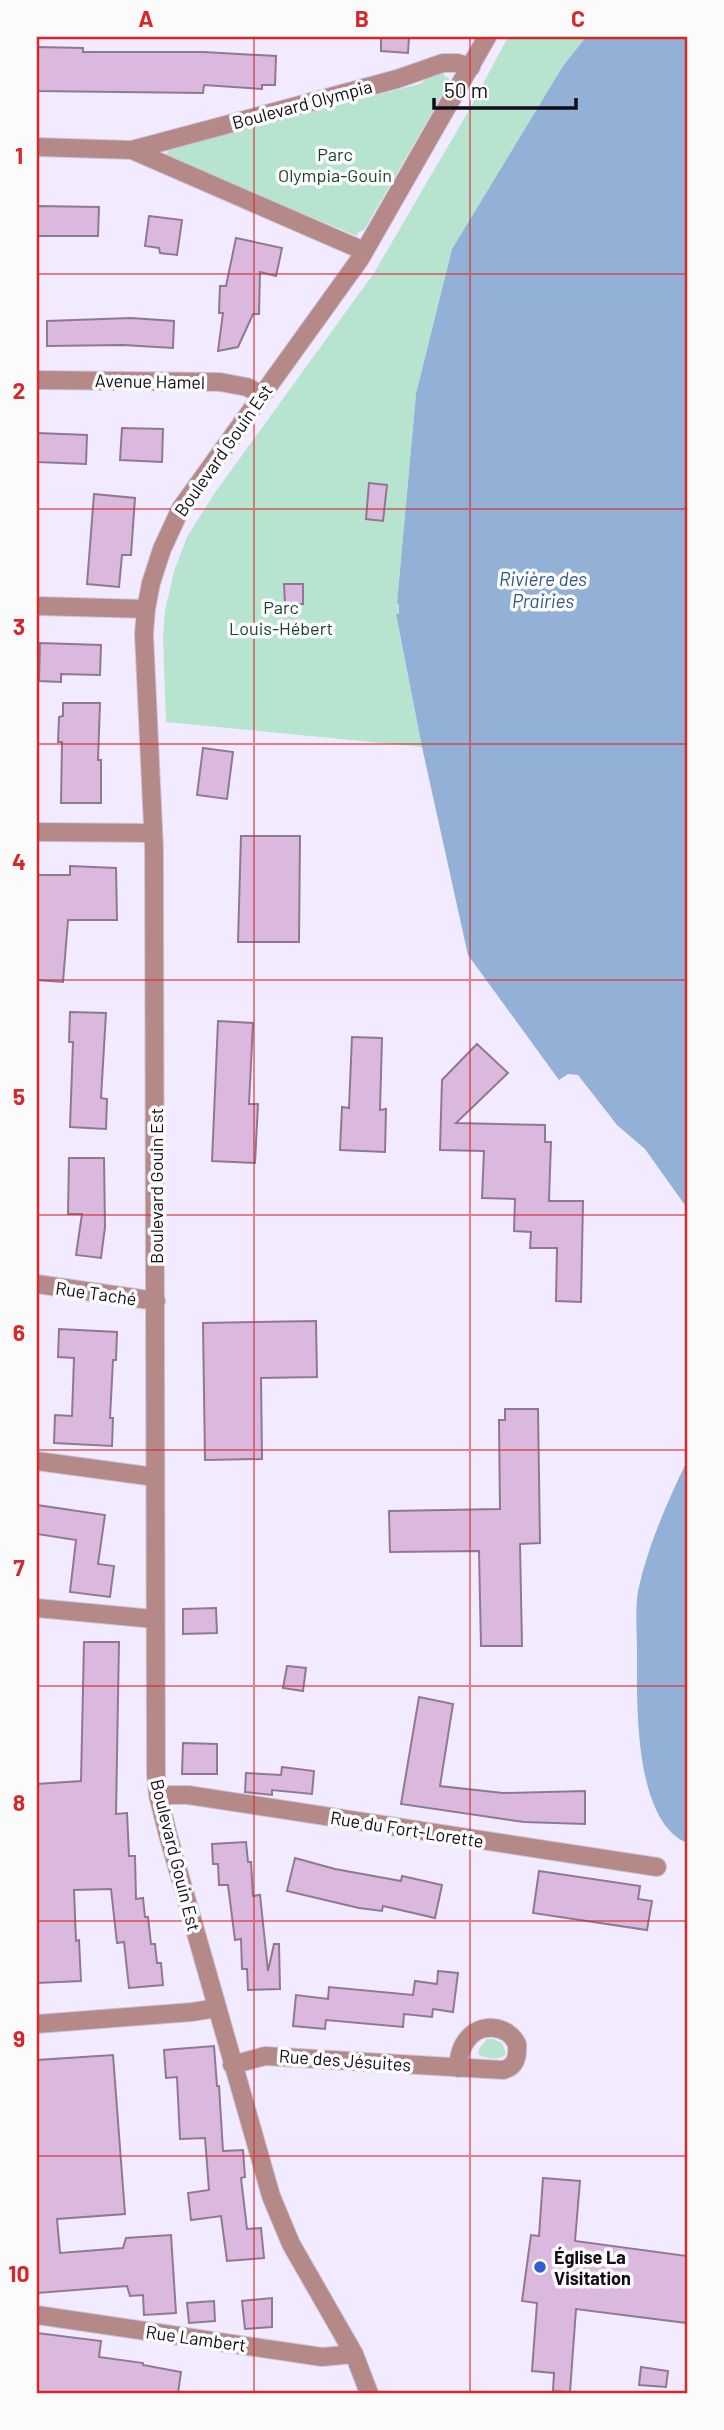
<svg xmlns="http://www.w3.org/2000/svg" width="724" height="2430" font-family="Barlow,sans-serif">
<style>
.green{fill:#b6e4ce}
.water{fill:#93b0d7}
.building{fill:#dbb9df;stroke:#907893;stroke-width:2}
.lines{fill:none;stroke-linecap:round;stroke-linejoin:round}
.minor-casing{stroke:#cec6da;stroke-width:20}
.tertiary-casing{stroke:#cec6da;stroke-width:20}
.minor{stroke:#b68989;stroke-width:18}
.tertiary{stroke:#b68989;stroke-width:18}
.grid{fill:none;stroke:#d62828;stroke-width:2;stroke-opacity:0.55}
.poi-dot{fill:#335ece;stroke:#fbfbfb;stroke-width:2.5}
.labels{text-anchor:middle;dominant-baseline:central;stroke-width:7;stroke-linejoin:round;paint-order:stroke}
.street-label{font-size:18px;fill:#110c17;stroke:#fbfbfb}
.park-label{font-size:18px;fill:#184433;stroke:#fbfbfb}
.poi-label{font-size:18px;font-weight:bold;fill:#110c17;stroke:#fbfbfb;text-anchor:start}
.water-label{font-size:19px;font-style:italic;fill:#2f588a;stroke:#fbfbfb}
.neatline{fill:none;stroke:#d62828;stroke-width:2.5}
.grid-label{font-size:23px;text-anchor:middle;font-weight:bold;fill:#d62828}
</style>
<rect width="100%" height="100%" fill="#f2eaff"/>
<path class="green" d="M 508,37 L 586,37 L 563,66 L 452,249 L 416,394 L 397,602 L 399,603 L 399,614 L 396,615 L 422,747 L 166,722 L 163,637 L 165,611 L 174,571 L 187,537 L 214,494 L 374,273 L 468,112 Z
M 444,72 L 444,76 L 449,78 L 449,83 L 364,230 L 358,232 L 357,236 L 167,157 L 167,150 L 170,148 L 420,84 L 431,76 Z
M 487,2039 L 493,2039 L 502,2043 L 506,2053 L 504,2056 C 498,2060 484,2059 478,2054 L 479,2049 Z"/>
<path class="water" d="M 586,37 L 687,37 L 687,1208 L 645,1149 L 617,1125 L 578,1075 L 568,1074 L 559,1080 L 468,955 L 422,747 L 396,614 L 399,614 L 399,604 L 397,603 L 416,394 L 452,249 L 563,66 Z
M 687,1461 L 687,1843 C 633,1820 637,1701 637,1650 C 637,1632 635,1610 638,1591 C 648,1545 667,1503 687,1461 Z"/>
<path class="building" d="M 381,37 L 409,37 L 408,53 L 381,51 Z
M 37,47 L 83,48 L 83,52 L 204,52 L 276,56 L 275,85 L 262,85 L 262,89 L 204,85 L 203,93 L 37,91 Z
M 37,206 L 99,207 L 98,236 L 37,236 Z
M 149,216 L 182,220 L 177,255 L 160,253 L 159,248 L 145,246 Z
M 236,238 L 282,248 L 276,276 L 260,272 L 259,314 L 253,314 L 238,347 L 218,351 L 223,313 L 219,313 L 220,286 L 226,286 Z
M 131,318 L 174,321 L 173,348 L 123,345 L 47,346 L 47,321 Z
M 122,428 L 163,429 L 162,462 L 120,460 Z
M 37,433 L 87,435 L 86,464 L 37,462 Z
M 369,483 L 387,485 L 383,521 L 366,519 Z
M 94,494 L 135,498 L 131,555 L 122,555 L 119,587 L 87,584 Z
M 284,584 L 303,584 L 303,604 L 285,604 Z
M 40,643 L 101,645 L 100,675 L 61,674 L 61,682 L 39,681 Z
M 63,703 L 100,703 L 98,760 L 101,760 L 101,803 L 61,803 L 62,742 L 58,742 L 59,717 L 63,716 Z
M 203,748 L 233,752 L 227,799 L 197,795 Z
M 241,836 L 300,836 L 299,942 L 238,942 Z
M 70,866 L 116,868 L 117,920 L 68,920 L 63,982 L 37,980 L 37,875 L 70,875 Z
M 70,1012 L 106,1013 L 101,1098 L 107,1099 L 106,1129 L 70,1127 L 73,1042 L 69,1042 Z
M 218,1021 L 253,1023 L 249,1104 L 258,1104 L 255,1163 L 212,1161 Z
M 352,1037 L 382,1038 L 380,1110 L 386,1109 L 385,1152 L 340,1150 L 342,1107 L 349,1108 Z
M 477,1044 L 508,1073 L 456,1123 L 545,1125 L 545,1142 L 551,1142 L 549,1201 L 583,1201 L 581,1302 L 556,1301 L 557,1248 L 530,1248 L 531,1232 L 514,1231 L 515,1199 L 482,1198 L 484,1151 L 440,1150 L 442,1080 Z
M 69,1158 L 104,1158 L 105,1227 L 101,1258 L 76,1255 L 82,1214 L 68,1214 Z
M 316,1321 L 317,1377 L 261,1378 L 262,1459 L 205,1460 L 203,1323 Z
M 59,1329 L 117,1332 L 116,1360 L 113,1360 L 110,1418 L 113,1418 L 112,1446 L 54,1443 L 55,1415 L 72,1416 L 74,1358 L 58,1357 Z
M 505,1409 L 538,1409 L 540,1543 L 520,1544 L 522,1646 L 481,1646 L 479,1551 L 390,1552 L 389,1511 L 500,1509 L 499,1420 L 505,1420 Z
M 37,1505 L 105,1515 L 98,1564 L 114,1566 L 110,1597 L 70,1592 L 76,1540 L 37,1534 Z
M 216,1608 L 217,1633 L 183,1634 L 183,1609 Z
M 84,1642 L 119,1642 L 116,1814 L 127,1813 L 129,1856 L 135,1856 L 136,1899 L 143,1898 L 145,1917 L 148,1917 L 151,1944 L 155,1944 L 157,1963 L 161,1963 L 163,1985 L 129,1988 L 124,1942 L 117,1943 L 111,1889 L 74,1890 L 76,1941 L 79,1940 L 81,1981 L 37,1983 L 37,1784 L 81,1781 Z
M 287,1666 L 306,1668 L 303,1691 L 283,1688 Z
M 419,1697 L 453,1704 L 440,1786 L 503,1793 L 585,1791 L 585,1824 L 524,1822 L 401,1804 Z
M 183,1743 L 217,1744 L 217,1774 L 182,1774 Z
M 282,1767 L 314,1771 L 312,1794 L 272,1790 L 272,1795 L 245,1792 L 246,1773 L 281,1775 Z
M 246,1842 L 248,1862 L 251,1862 L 253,1896 L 260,1895 L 268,1971 L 274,1944 L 279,1944 L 280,1989 L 248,1990 L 247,1969 L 242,1969 L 241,1939 L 235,1940 L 228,1885 L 219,1885 L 218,1864 L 213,1864 L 212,1844 Z
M 295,1858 L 335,1869 L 401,1881 L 402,1876 L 442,1885 L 435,1918 L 383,1906 L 382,1911 L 359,1908 L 287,1891 Z
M 539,1871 L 640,1886 L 638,1899 L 652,1901 L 647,1930 L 533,1913 Z
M 438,1971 L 458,1973 L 453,2012 L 433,2009 L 432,2017 L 404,2014 L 403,2027 L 326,2020 L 325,2029 L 293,2026 L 296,1995 L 328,1999 L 329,1987 L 413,1995 L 415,1981 L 437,1984 Z
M 214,2046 L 217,2086 L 219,2086 L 223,2151 L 243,2150 L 245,2177 L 241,2178 L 247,2229 L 261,2228 L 264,2258 L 227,2261 L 221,2216 L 191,2220 L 188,2193 L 209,2190 L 205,2138 L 180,2139 L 177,2077 L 166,2078 L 164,2050 Z
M 113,2055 L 125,2214 L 57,2219 L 60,2253 L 123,2248 L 126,2238 L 171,2235 L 176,2313 L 144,2315 L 143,2295 L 130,2296 L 127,2286 L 37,2293 L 37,2060 Z
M 543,2178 L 580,2181 L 575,2241 L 687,2256 L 687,2323 L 576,2309 L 570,2392 L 553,2391 L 554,2373 L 532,2371 L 537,2303 L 522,2301 L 531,2235 L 539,2236 Z
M 272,2298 L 272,2327 L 245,2329 L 242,2301 Z
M 214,2301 L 215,2321 L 189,2323 L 187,2303 Z
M 37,2333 L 101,2341 L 99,2357 L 143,2363 L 143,2365 L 181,2372 L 178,2393 L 37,2393 Z
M 641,2367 L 668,2371 L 666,2387 L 639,2385 Z"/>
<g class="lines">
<defs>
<path id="minor" d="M 37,147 L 132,150 L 364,251
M 132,150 L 397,79 L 443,63 L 457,63 L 471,67
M 37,380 L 220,382 L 247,387 L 262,395
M 37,606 L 146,609
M 37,832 L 153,833
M 37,1284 L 156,1301
M 37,1461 L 155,1477
M 37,1608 L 154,1619
M 158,1795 L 188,1795 L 657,1867
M 37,2024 L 192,2012 L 217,2008
M 232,2065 L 265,2056 L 503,2070 C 516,2067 518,2057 517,2044 C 507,2024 479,2022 466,2041 C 460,2049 459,2058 458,2068
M 37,2315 L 322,2357 L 354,2354"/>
<path id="tertiary" d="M 369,2393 L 354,2354 L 291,2244 L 271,2196 L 168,1835 L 158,1795 L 156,1774 L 154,848 L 144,634 L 146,609 L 151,583 L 162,549 L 181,508 L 360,259 L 487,37"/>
</defs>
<use href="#minor" class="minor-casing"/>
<use href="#tertiary" class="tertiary-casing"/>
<use href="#minor" class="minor"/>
<use href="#tertiary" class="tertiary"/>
</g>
<path class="grid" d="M 254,37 L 254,2393M 470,37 L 470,2393M 37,274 L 687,274M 37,509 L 687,509M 37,744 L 687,744M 37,980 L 687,980M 37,1215 L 687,1215M 37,1450 L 687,1450M 37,1686 L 687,1686M 37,1921 L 687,1921M 37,2156 L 687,2156"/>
<circle class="poi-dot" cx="540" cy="2267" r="7"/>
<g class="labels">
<g class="street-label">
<text transform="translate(302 104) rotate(-15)">Boulevard Olympia</text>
<text transform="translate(150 381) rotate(1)">Avenue Hamel</text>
<text transform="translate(223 450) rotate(-55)">Boulevard Gouin Est</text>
<text transform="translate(156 1186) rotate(-90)">Boulevard Gouin Est</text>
<text transform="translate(96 1293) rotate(8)">Rue Taché</text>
<text transform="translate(407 1829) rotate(9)">Rue du Fort-Lorette</text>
<text transform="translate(176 1855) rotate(76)">Boulevard Gouin Est</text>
<text transform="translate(345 2060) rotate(4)">Rue des Jésuites</text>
<text transform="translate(196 2338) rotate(8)">Rue Lambert</text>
</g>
<g class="park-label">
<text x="335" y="154">Parc<tspan x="335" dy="21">Olympia-Gouin</tspan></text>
<text x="281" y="607">Parc<tspan x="281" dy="21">Louis-Hébert</tspan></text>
</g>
<g class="poi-label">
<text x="554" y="2257">Église La<tspan x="554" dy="21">Visitation</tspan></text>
</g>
<g class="water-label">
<text x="543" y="578">Rivière des<tspan x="543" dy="22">Prairies</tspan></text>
</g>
</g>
<rect width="724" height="2430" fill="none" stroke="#fbfbfb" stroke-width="77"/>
<path d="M434 98v10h142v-10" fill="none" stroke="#110c17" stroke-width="3.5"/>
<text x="444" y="98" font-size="21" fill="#110c17" stroke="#fbfbfb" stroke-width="5" paint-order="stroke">50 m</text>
<rect x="38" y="38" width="648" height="2354" class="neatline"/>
<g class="grid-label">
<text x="146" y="27">A</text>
<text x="362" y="27">B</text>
<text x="578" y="27">C</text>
<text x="19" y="164">1</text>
<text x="19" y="399">2</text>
<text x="19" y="635">3</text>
<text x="19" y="870">4</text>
<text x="19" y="1105">5</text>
<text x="19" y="1341">6</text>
<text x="19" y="1576">7</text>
<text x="19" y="1811">8</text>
<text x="19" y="2047">9</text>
<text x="19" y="2282">10</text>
</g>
</svg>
